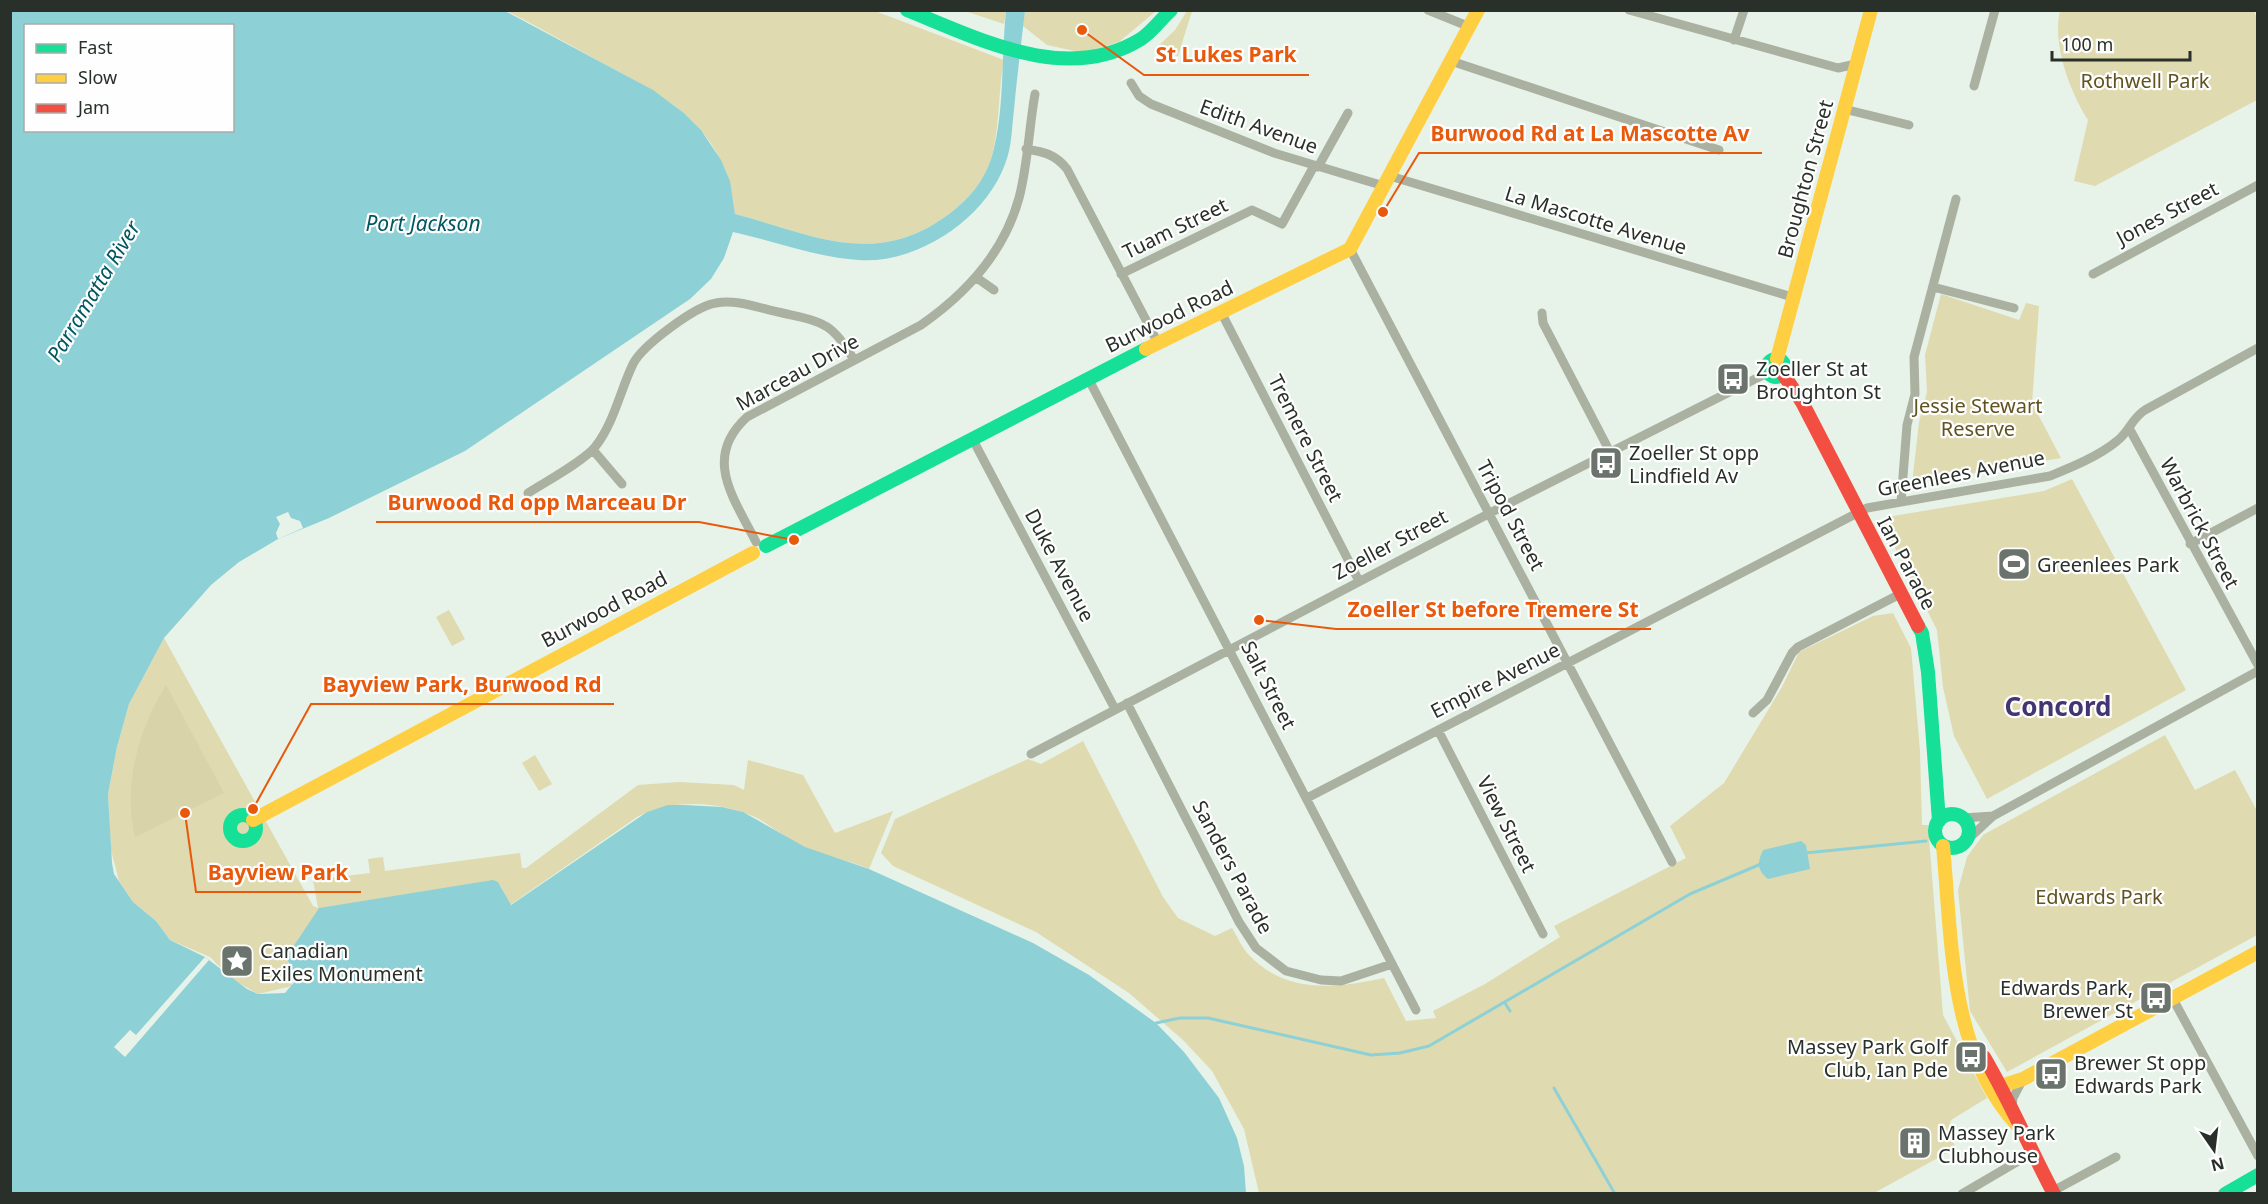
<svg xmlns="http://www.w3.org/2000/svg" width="2268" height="1204" font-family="'Noto Sans',sans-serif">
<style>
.green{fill:#dfdaaf}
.forest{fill:#d8d3a8}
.water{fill:#8dd1d7;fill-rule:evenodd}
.pier{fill:#e7f3e8}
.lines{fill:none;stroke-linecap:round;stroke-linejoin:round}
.stream{stroke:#8dd1d7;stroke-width:3}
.street{stroke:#abb1a1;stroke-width:9}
.fast{stroke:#16e098;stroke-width:14}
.slow{stroke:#ffcf43;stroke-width:14}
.jam{stroke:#f24e42;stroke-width:14}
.labels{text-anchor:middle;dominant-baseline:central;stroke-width:4.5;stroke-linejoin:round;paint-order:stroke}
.park-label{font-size:20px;fill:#615320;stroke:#fefefe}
.street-label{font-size:20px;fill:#283029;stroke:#fefefe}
.poi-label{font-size:20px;fill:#283029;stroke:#fefefe;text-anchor:start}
.water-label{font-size:21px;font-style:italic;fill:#005760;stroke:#fefefe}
.district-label{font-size:26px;font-weight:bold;fill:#433571;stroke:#fefefe}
.leader{fill:none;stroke:#e8590c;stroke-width:2}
.callout-dot{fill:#e8590c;stroke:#fefefe;stroke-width:2}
.callout-label{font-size:21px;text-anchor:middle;font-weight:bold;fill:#e8590c;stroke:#fefefe;stroke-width:4.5;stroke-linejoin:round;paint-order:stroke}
</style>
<rect width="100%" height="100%" fill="#e7f3e8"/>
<path class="green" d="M 507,11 L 875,11 L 1004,60 C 998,91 1000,125 992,156 C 985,180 969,199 949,214 C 874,269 815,235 735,214 C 732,196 730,178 721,161 C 697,110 647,87 599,61 C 569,44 538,27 507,11 Z
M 965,11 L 1006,11 L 1004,24 Z
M 1025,11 L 1156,11 L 1119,42 L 1084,53 L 1047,45 L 1023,26 Z
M 1187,11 L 1192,11 L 1178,56 L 1154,50 L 1175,30 Z
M 2060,11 L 2254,11 L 2258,21 L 2257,100 L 2095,186 L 2074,181 L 2088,120 C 2070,92 2052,44 2060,11 Z
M 1941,294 L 2019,320 L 2026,303 L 2039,306 L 2032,403 L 2061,458 L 1912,484 L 1919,422 L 1927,392 L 1925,355 Z
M 2072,479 L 2186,690 L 1987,799 L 1954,736 L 1943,687 L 1937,630 L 1884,526 L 1887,517 L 2044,491 Z
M 449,610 L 465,639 L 452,646 L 436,617 Z
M 1893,613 L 1911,648 L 1920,751 L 1922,825 L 1928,825 L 1943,1015 L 1987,1098 L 1951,1120 L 1948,1132 L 1956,1148 L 1874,1193 L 1259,1193 L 1244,1129 L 1212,1071 L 1183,1040 L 1129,993 L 1036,932 L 893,866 L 881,853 L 895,819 L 1028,759 L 1041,764 L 1083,741 L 1163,897 L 1178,918 L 1215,936 L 1232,928 C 1237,936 1242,948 1249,955 C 1287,995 1336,988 1384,978 L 1406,1021 L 1436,1018 L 1433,1011 L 1485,984 L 1560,937 L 1554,926 L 1686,858 L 1670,826 L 1724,783 L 1782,687 L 1799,652 L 1873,616 Z
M 164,638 L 313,906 L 318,908 L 313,880 L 370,873 L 368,859 L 383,857 L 385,871 L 520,853 L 522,868 L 526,868 L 638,785 L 679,782 L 734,785 L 744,790 L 748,760 L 803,775 L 835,833 L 893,811 L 869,869 C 848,860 825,856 804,847 C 787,839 773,827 757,818 C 721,801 672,798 637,817 L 510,905 L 500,885 L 288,961 L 292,986 L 258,994 L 232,979 L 210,957 L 170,940 L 156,921 L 133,902 L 119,881 L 111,850 L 108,794 L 117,747 L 129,704 Z
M 2165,735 L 2195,790 L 2235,770 L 2257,811 L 2257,935 L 2007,1072 L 1970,1011 L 1958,890 L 1967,857 L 1983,835 Z
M 535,755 L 552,784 L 539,791 L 522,763 Z"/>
<path class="forest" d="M 166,685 L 224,793 L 135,837 C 123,784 138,731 166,685 Z"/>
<path class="water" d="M 10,11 L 505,11 L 653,90 L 684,113 L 701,130 L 721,160 L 730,181 L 735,214 C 814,235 875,269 949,214 C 969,199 985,180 992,156 C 1005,110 1001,58 1006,11 L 1025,11 C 1021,44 1017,77 1014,110 C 1012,125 1012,141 1008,155 C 992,215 919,265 858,260 C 815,257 774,241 733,232 L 724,258 L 711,279 L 690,299 L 465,451 L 329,518 L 278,539 L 239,562 L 211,585 L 164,638 L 129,704 L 117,747 L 108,794 L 112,863 L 114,874 L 133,902 L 156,921 L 170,940 L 205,957 L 247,989 L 258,994 L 285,993 L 296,980 L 288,961 L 289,953 L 319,908 L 493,880 L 498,882 L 511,905 L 647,812 L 668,805 L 685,805 L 722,807 L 743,812 L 805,847 L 869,869 L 1033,943 L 1089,975 L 1156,1023 L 1184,1052 L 1219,1098 L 1237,1138 L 1244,1166 L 1246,1193 L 11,1193 ZM 26,26 L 232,26 L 232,130 L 26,130 Z
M 1801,841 L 1806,845 L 1810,869 L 1768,879 C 1757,870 1757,863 1763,850 Z"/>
<path class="pier" d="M 288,512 L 291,518 L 300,521 L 303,528 L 278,539 L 276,533 L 280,524 L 276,517 Z
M 205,957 L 209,960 L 125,1057 L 114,1047 L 130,1030 L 136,1035 Z"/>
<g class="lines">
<path class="stream" d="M 1805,853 L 1926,841
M 1505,1003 L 1510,1011
M 1156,1023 L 1180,1018 L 1208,1018 L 1371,1055 L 1400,1053 L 1429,1046 L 1690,894 L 1761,864
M 1554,1088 L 1615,1194"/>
<path class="street" d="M 1428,10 L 1470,27
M 1629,10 L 1838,68 L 1856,64
M 1734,40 L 1744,10
M 1451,61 L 1719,150
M 1131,83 L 1139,96 L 1151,104 L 1274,153 L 1384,186
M 1974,86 L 1995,10
M 1844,109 L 1909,125
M 1026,149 C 1044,152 1055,154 1067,169 L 1158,343
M 1318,167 L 1348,113
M 1390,176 L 1792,297
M 1350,249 L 1672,862
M 1121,274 L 1252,210 L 1282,224 L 1314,166
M 2093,274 L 2258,185
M 977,278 L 994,290
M 1933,287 L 2014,308
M 1221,312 L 1359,581
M 1542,313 L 1543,323 L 1610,452
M 1088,378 L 1416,1010
M 2129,428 L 2258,665
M 972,438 L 1115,709
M 593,450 L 622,484
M 528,493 C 545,482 584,461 595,447 C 614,423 620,391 633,364 C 642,346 695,306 716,303 C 736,299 759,308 778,312 C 821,322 831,320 854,360
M 1901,502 L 1907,425 L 1915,394 L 1914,357 L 1956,199
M 756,542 C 734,498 702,458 747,417 L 921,325 C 967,293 1004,253 1019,198 C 1028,164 1029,127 1035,94
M 2190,544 L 2258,508
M 1127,703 L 1239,922 L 1256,948 L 1286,971 L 1321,980 L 1341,981 L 1392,964
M 1753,713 L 1767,700 L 1792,653 L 1798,647 L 1902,593
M 1438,730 L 1543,934
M 1031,754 L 1490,513 L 1769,372
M 1307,798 L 1867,508 L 2050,476 C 2072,467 2099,456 2117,441 C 2129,432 2132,418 2145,410 L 2258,348
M 1963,818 L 1993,816
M 1965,842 L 1993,816 L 2258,671
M 2173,999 L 2258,1156
M 2012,1107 L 2013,1098 L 2023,1079
M 2053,1191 L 2116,1157
M 1962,1194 L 2032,1153"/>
<path class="fast" d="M 907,10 C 979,39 1067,85 1141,39 C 1152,32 1161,19 1171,10
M1767 368a9 9 0 1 1 18 0a9 9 0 1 1-18 0Z
M 766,546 L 1146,349
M 1918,626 L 1922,633 L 1928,672 L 1939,821
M1935 831a17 17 0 1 1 34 0a17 17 0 1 1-34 0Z
M230 828a13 13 0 1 1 26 0a13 13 0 1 1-26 0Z
M 2225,1194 L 2258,1175"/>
<path class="slow" d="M 1146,349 L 1350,249 L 1478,10
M 1777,359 L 1871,10
M 253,820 L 753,553
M 1943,846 C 1952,940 1949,1051 2017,1125
M 2001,1086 L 2023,1079 L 2258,952"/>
<path class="jam" d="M 1783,374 L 1802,402 L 1918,626
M 1984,1057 C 2010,1101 2030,1149 2054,1194"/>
</g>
<defs>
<symbol id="bus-square" viewBox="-11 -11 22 22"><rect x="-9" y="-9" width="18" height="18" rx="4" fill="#6b746c" stroke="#fefefe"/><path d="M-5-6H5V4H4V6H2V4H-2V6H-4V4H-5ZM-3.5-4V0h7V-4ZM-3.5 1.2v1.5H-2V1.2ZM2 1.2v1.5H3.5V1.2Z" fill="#fff"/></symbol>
<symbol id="stadium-square" viewBox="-11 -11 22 22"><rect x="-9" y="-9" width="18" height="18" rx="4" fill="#6b746c" stroke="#fefefe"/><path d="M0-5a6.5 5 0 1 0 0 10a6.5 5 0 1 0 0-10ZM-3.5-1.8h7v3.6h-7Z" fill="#fff"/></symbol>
<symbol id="sight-square" viewBox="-11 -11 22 22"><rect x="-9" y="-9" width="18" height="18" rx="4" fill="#6b746c" stroke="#fefefe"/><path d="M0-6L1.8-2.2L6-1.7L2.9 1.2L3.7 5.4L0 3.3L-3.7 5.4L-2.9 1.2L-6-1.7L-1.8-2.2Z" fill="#fff"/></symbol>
<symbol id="building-square" viewBox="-11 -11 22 22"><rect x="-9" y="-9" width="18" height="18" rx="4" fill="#6b746c" stroke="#fefefe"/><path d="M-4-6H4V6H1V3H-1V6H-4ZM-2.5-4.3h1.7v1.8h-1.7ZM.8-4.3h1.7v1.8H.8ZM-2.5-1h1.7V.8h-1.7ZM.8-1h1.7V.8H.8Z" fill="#fff"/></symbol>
</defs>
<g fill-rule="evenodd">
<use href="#bus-square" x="1714" y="360" width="38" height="38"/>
<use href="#bus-square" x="1587" y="444" width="38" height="38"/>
<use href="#stadium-square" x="1995" y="545" width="38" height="38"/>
<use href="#sight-square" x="218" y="942" width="38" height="38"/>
<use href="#bus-square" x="2137" y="979" width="38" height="38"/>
<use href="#bus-square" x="1952" y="1038" width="38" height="38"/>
<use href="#bus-square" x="2032" y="1055" width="38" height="38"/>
<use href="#building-square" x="1896" y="1124" width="38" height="38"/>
</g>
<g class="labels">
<g class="park-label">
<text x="2145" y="80">Rothwell Park</text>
<text x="1978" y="405">Jessie Stewart<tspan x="1978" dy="23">Reserve</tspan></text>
<text x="2099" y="896">Edwards Park</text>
</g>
<g class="street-label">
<text transform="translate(1259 126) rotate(20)">Edith Avenue</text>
<text transform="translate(1805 179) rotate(-75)">Broughton Street</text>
<text transform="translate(2167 213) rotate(-28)">Jones Street</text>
<text transform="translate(1596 220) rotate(17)">La Mascotte Avenue</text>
<text transform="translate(1175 228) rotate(-26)">Tuam Street</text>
<text transform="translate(1169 316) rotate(-26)">Burwood Road</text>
<text transform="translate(797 372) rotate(-29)">Marceau Drive</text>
<text transform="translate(1306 438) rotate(63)">Tremere Street</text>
<text transform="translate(1961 473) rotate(-11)">Greenlees Avenue</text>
<text transform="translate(1511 515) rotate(62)">Tripod Street</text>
<text transform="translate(2200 523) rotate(62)">Warbrick Street</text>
<text transform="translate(1390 544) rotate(-28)">Zoeller Street</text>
<text transform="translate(1907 563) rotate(62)">Ian Parade</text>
<text transform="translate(1060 565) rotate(62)">Duke Avenue</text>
<text transform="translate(604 609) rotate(-28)">Burwood Road</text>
<text transform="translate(1495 680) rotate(-27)">Empire Avenue</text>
<text transform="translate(1269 685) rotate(63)">Salt Street</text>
<text transform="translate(1507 824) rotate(63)">View Street</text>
<text transform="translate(1233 867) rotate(62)">Sanders Parade</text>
</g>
<g class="poi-label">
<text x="1756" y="368">Zoeller St at<tspan x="1756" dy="23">Broughton St</tspan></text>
<text x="1629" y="452">Zoeller St opp<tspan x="1629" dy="23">Lindfield Av</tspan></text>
<text x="2037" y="564">Greenlees Park</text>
<text x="260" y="950">Canadian<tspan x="260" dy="23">Exiles Monument</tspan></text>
<text x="2133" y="987" text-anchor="end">Edwards Park,<tspan x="2133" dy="23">Brewer St</tspan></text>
<text x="1948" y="1046" text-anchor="end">Massey Park Golf<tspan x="1948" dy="23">Club, Ian Pde</tspan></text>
<text x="2074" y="1062">Brewer St opp<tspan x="2074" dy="23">Edwards Park</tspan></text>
<text x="1938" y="1132">Massey Park<tspan x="1938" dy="23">Clubhouse</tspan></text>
</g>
<g class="water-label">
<text x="423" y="223">Port Jackson</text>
<text transform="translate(93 291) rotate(-59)">Parramatta River</text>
</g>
<g class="district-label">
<text x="2058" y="706">Concord</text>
</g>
</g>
<path class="leader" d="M1082 30L1144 75H1309M1383 212L1419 153H1762M794 540L699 522H376M1259 620L1336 629H1651M253 809L311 704H614M185 813L196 892H361"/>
<g class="callout-dot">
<circle cx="1082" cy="30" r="6"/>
<circle cx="1383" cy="212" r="6"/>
<circle cx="794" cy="540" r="6"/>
<circle cx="1259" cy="620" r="6"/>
<circle cx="253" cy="809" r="6"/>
<circle cx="185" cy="813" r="6"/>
</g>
<g class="callout-label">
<text x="1226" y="62">St Lukes Park</text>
<text x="1590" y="141">Burwood Rd at La Mascotte Av</text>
<text x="537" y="510">Burwood Rd opp Marceau Dr</text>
<text x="1493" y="617">Zoeller St before Tremere St</text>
<text x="462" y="692">Bayview Park, Burwood Rd</text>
<text x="278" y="880">Bayview Park</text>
</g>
<rect width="2268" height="1204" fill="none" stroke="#283029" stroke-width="24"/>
<rect x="24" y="24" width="210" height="108" fill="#fefefe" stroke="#a8aca9" stroke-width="1.5"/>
<rect x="36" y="44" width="30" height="9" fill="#16e098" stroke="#a8aca9" stroke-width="1.5"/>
<text x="78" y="54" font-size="18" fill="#283029">Fast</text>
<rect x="36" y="74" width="30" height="9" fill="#ffcf43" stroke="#a8aca9" stroke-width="1.5"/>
<text x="78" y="84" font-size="18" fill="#283029">Slow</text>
<rect x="36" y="104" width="30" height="9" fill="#f24e42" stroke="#a8aca9" stroke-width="1.5"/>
<text x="78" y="114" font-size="18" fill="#283029">Jam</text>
<g transform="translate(2214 1150) rotate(166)" stroke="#fefefe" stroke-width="4.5" paint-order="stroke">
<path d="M0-4.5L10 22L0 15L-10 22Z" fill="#283029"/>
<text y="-9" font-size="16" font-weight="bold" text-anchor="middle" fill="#283029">N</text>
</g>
<path d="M2052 51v9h138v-9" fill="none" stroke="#283029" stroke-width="3"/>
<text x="2061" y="51" font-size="18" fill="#283029" stroke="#fefefe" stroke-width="4.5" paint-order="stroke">100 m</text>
</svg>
